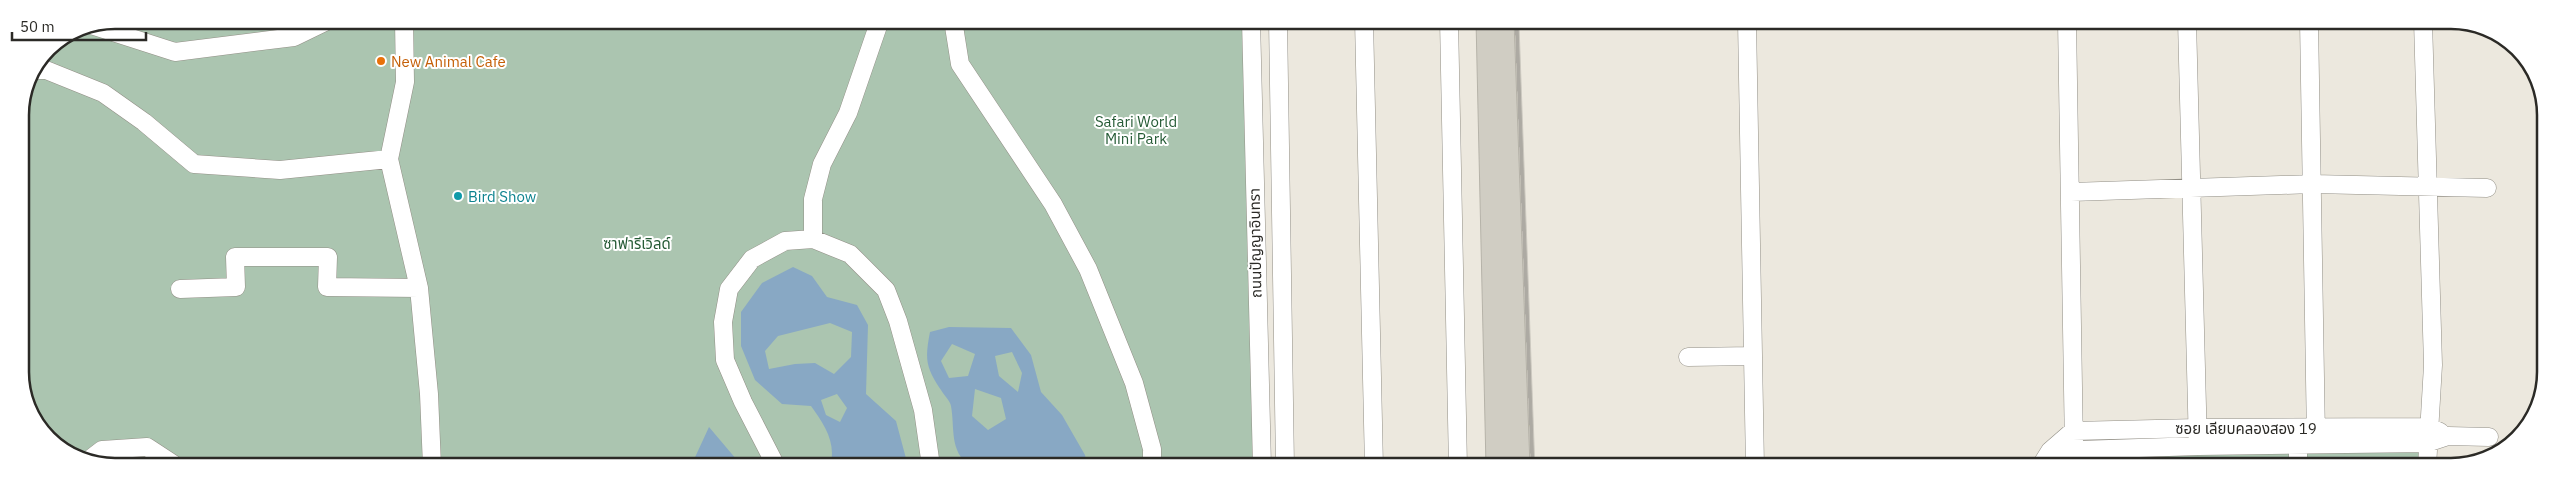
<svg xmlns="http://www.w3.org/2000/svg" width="2566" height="487" font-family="'IBM Plex Sans','Noto Sans Thai',sans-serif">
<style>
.green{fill:#abc5b0}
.water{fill:#88a8c4;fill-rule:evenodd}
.building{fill:#d0cdc3;stroke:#b6b3a9;filter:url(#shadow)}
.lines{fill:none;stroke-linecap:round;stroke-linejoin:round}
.minor-casing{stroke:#928f86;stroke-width:19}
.minor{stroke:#fff;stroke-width:18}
.food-dot{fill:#e8710a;stroke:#fff;stroke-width:2}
.culture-dot{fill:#0f9aa8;stroke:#fff;stroke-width:2}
.labels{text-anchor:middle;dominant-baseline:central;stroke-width:4;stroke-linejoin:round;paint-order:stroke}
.food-label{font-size:15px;fill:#c56008;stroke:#fff;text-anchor:start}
.park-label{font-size:15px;fill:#265b36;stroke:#fff}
.culture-label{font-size:15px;fill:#0d838f;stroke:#fff;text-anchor:start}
.street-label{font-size:15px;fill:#2b2a26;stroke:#fff}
.rim{fill:none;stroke:#2b2a26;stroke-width:2.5}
</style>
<defs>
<filter id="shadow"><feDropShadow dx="4.5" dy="4.5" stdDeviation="0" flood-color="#0004"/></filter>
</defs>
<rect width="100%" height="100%" fill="#ece8de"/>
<path class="green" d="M 115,20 L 1242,20 L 1255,466 L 102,466 L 48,439 L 22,391 L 20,114 L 27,78 L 48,48 L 79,27 Z
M 2426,435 L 2425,467 L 2056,467 L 2076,441 Z"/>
<path class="water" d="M 793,267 L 812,276 L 827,297 L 857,305 L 868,325 L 866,394 L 896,421 L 908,466 L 830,466 C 837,443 824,424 811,406 L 782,404 L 755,380 L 741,346 L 741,312 L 762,283 ZM 830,323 L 852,332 L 851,357 L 834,374 L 815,363 L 795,364 L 769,369 L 765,351 L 778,336 ZM 837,394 L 847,408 L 840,422 L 826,415 L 821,400 Z
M 949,327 L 1011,328 L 1031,355 L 1041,392 L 1062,415 L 1085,455 L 1087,466 L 970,466 C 949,451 955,428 951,406 C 950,401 944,395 941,390 C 925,367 925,358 930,332 ZM 952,344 L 975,354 L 968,376 L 949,378 L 941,361 ZM 1012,352 L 1022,373 L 1018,392 L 999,376 L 995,356 ZM 975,389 L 1001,398 L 1006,419 L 988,430 L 972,416 Z
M 709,427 L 742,466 L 691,466 Z"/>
<path class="building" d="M 1476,20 L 1514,21 L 1530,467 L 1486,467 Z"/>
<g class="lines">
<defs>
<path id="minor" d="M 404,20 L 405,82 L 389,159 L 419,288 L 429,394 L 432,466
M 953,20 L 960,64 L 1053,204 L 1088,269 L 1134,383 L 1152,449 L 1152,466
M 1251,20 L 1262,466
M 1278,20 L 1285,466
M 1364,20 L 1374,467
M 1449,20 L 1458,467
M 1747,21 L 1755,467
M 2067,21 L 2074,449
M 2187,21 L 2198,446
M 2309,21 L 2316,438
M 2423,21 L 2433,365 L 2427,467
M 91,25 L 175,52 L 294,37 L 329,20
M 33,70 L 46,70 L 103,93 L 144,122 L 194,164 L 280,170 L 389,159
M 2071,192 L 2313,184 L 2487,188
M 813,239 L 813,199 L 822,164 L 848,113 L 880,20
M 180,289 L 236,287 L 235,257 L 328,257 L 327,287 L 419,288
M 1688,357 L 1753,356
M 2050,451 L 2198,446 L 2427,443 L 2448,436 L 2489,437
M 89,460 L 102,450 L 147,447 L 176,466
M 776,466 L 743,402 L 725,360 L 723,322 L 729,289 L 752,259 L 785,241 L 813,239 L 850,254 L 886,290 L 898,321 L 923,410 L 931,466
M 2040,467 L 2050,451 L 2073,431 L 2197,428 L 2429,427 L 2440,432
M 2298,467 L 2298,433"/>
</defs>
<use href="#minor" class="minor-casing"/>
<use href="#minor" class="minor"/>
</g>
<circle class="food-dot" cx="381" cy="61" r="5"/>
<circle class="culture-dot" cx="458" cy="196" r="5"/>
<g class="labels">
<g class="food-label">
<text x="391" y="61">New Animal Cafe</text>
</g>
<g class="park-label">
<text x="1136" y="121">Safari World<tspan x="1136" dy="17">Mini Park</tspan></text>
<text x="637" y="243">ซาฟารีเวิลด์</text>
</g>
<g class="culture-label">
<text x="468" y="196">Bird Show</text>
</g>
<g class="street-label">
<text transform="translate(1255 243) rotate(-91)">ถนนปัญญาอินทรา</text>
<text x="2246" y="428">ซอย เลียบคลองสอง 19</text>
</g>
</g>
<path d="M0 0H2566V487H0ZM115 29H2451A86 86 0 0 1 2537 115V372A86 86 0 0 1 2451 458H115A86 86 0 0 1 29 372V115A86 86 0 0 1 115 29Z" fill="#fff" fill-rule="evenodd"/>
<path class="rim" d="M115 29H2451A86 86 0 0 1 2537 115V372A86 86 0 0 1 2451 458H115A86 86 0 0 1 29 372V115A86 86 0 0 1 115 29Z"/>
<path d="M12 32v8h134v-8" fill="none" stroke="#2b2a26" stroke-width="2.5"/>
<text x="20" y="32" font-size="15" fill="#2b2a26" stroke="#ffffff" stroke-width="4" paint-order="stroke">50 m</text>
</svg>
